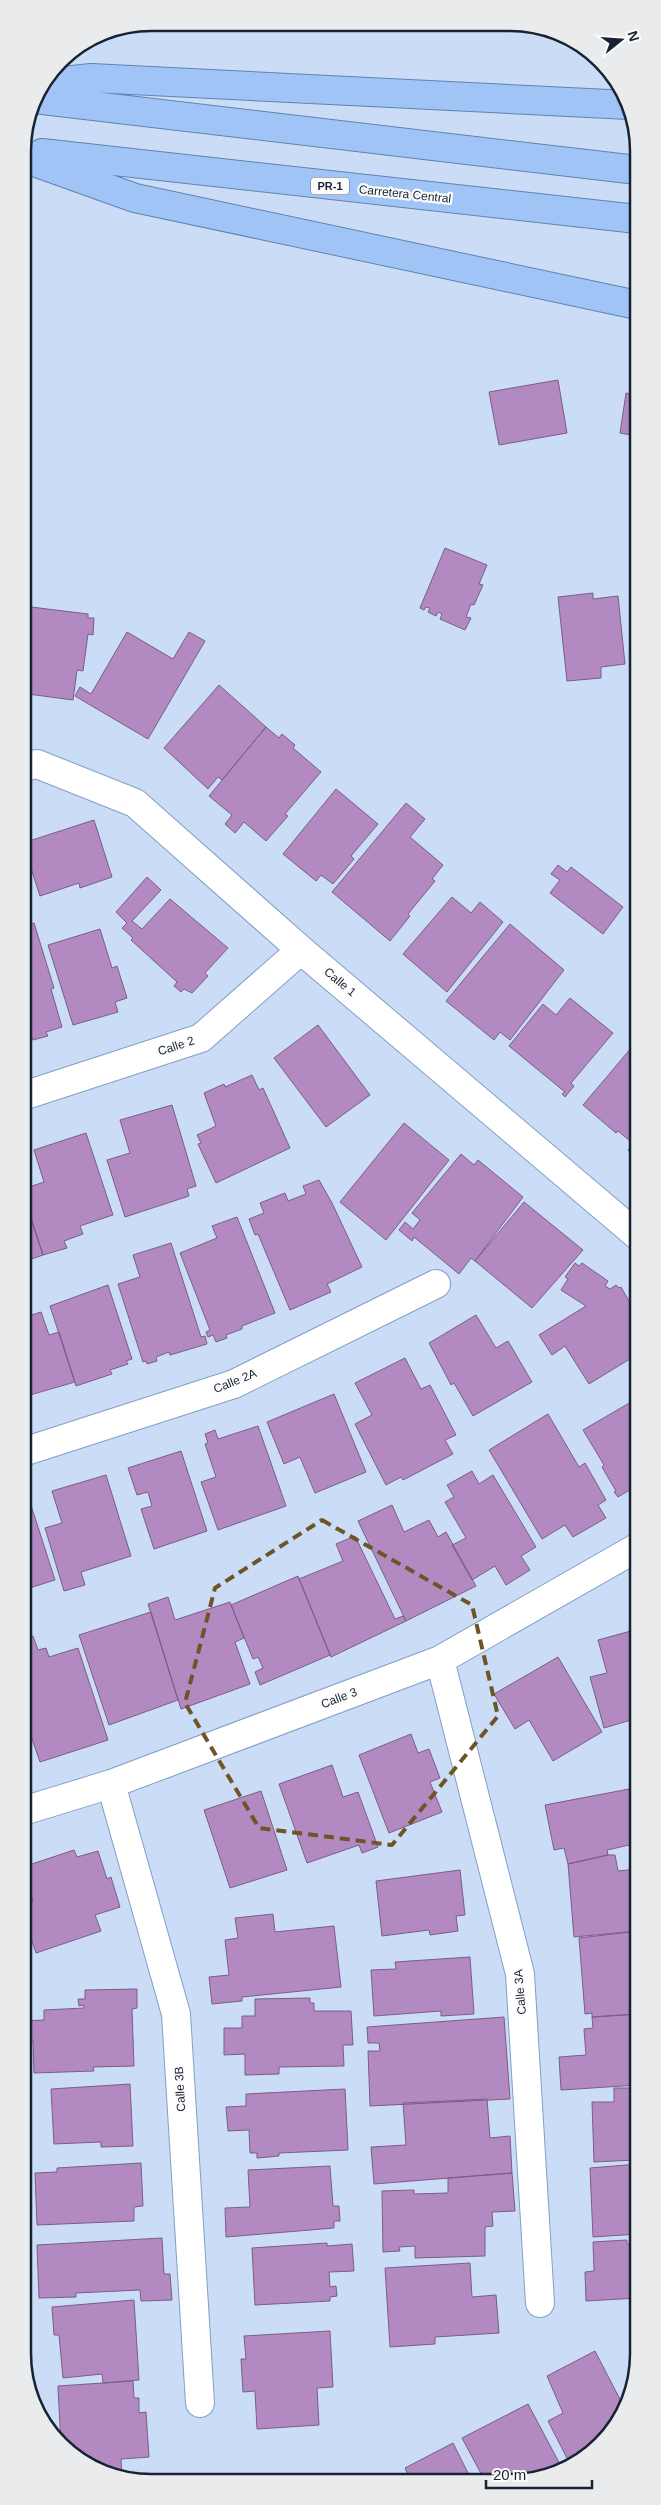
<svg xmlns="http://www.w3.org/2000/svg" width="661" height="2505" viewBox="0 0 661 2505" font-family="Arial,sans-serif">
<rect width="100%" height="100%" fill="#cadcf6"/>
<path fill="#b389c2" stroke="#7a5e84" d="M558 380 567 433 499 445 489 392Z
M626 393 637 395V436L620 433Z
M445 548 487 565 479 584 483 585 474 605 471 604 466 617 471 618 465 630 440 619 442 614 438 612 436 616 428 612 430 608 426 607 424 610 420 608Z
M593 593V599L618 596 625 664 601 667V678L567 681 558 597Z
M23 606 88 614V618H94L93 635 88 634 83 671 77 670 73 700 28 694 27 703 23 702Z
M127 632 173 659 189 632 205 641 148 739 75 696 80 687 91 694Z
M219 685 266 727 222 780 218 777 208 789 164 748Z
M266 727 279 738 282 734 295 745 293 748 321 772 285 814 288 816 266 841 244 822 235 833 225 824 232 815 209 796Z
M336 789 378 824 351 856 354 859 333 884 321 875 316 881 283 854Z
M406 803 425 819 410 837 443 865 432 879 435 881 408 914 410 916 390 941 332 892Z
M94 820 112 877 80 888 79 883 40 896 23 843Z
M558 865 567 872 571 867 623 907 603 934 550 893 560 880 551 874Z
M147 877 161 890 132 921 142 929 170 899 228 948 205 973 208 976 192 993 184 989 181 992 174 986 177 982 131 940 133 938 122 928 127 923 116 912Z
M452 897 471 913 480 902 503 922 447 992 403 954Z
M34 923 54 988 51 989 62 1027 46 1032 48 1036 33 1040 32 1037 23 1039V926Z
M510 924 564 970 510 1040 500 1032 494 1040 446 1001Z
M100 929 112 968 117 966 127 998 115 1002 118 1012 73 1025 48 945Z
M570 998 613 1033 571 1083 574 1086 565 1097 562 1094 565 1092 509 1046 543 1004 556 1015Z
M318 1025 370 1095 326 1127 274 1058Z
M632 1047 638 1052V1131L630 1141 618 1131 616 1133 583 1105Z
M252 1075 259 1090 263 1088 290 1148 216 1183 198 1144 201 1143 197 1135 216 1126 204 1093 224 1084 225 1087Z
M172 1105 196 1186 187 1189 189 1196 125 1217 107 1160 130 1153 120 1120Z
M404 1123 449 1160 386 1240 340 1202Z
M86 1133 113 1215 80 1226 83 1234 64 1241 67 1248 43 1255 23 1194V1189L44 1182 34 1150Z
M638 1139V1158L628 1150Z
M461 1154 474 1165 478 1160 523 1197 475 1261 471 1258 459 1274 414 1237 412 1241 399 1230 405 1222 413 1229 420 1220 412 1213Z
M319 1180 332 1203 362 1267 327 1284 331 1292 290 1310 258 1234 255 1235 249 1219 264 1213 260 1203 285 1193 288 1201 306 1194 303 1186Z
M23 1194 43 1255 23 1262Z
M524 1202 583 1250 532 1308 475 1261Z
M237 1217 275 1313 242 1326V1329L226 1335 227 1338 216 1342 213 1335 208 1337 206 1332 210 1330 180 1253 217 1238 212 1226Z
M171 1243 201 1337 205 1336 207 1344 170 1355 169 1352 156 1357 157 1361 147 1364 146 1361 143 1362 118 1284 140 1277 133 1255Z
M575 1263 579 1266 582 1263 608 1281 605 1286 610 1289 616 1285 619 1288 621 1287 638 1317V1354L589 1384 565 1346 552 1355 539 1335 586 1306 561 1290 568 1279 565 1277Z
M108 1285 132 1359 126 1361 128 1364 110 1370 112 1374 76 1386 50 1306Z
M41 1312 49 1335 59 1332 75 1382 23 1397V1318Z
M476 1315 496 1348 508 1341 532 1382 473 1416 454 1383 451 1385 429 1343Z
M405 1358 421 1389 430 1385 456 1435 445 1440 453 1454 403 1480 401 1477 386 1485 355 1424 372 1415 355 1383Z
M334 1394 366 1472 315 1493 300 1457 284 1464 267 1422Z
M631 1402 638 1414V1485L618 1497 614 1492 616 1491 602 1467 604 1465 583 1430Z
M548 1414 579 1467 585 1463 606 1500 598 1505 606 1518 573 1537 565 1525 542 1539 489 1450Z
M258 1426 286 1506 218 1530 201 1482 216 1477 205 1444 208 1443 205 1434 215 1430 218 1439Z
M181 1451 207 1531 154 1549 141 1509 152 1506 148 1492 137 1495 128 1468Z
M472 1471 479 1484 493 1475 536 1547 521 1556 530 1570 506 1585 495 1566 472 1580 452 1545 466 1538 445 1502 454 1497 447 1485Z
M106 1475 131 1556 81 1572 85 1585 64 1591 45 1528 62 1523 52 1491Z
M29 1499 55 1580 23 1590V1501Z
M392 1505 404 1532 429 1520 438 1537 446 1532 476 1586 406 1621 358 1521Z
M355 1536 395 1619 403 1616 406 1621 331 1657 299 1579 343 1561 336 1544Z
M298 1576 330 1655 260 1685 255 1672 263 1668 258 1657 253 1659 231 1605Z
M168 1597 175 1620 230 1602 244 1638 235 1642 250 1684 181 1709 148 1604Z
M151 1612 178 1700 109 1725 79 1635Z
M638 1629V1718L604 1728 590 1677 607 1673 598 1640Z
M33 1636 38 1650 46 1648 49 1657 78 1648 108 1740 40 1762 23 1713V1656L26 1655 23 1639Z
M558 1657 602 1732 553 1761 529 1720 515 1729 494 1694Z
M23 1731 30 1752 23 1755Z
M411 1734 418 1753 429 1749 440 1778 430 1782 442 1812 389 1833 359 1755Z
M332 1765 343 1797 358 1792 378 1847 362 1853 359 1845 307 1863 279 1784Z
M629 1789 638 1843 607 1850 608 1855 568 1864 564 1848 554 1850 545 1805Z
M261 1791 287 1870 230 1888 204 1810Z
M74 1850 77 1857 98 1851 107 1879 111 1877 120 1907 95 1915 101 1931 36 1953 23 1915V1905L33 1901 23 1867Z
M608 1855H615L618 1871 638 1869V1931L574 1937 568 1864Z
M460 1870 465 1915 456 1916 458 1931 430 1935 429 1930 382 1936 376 1881Z
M273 1914 275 1932 334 1926 341 1987 242 1997V2001L212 2004 209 1977 229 1975 225 1940 238 1938 235 1918Z
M638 1931V2014L592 2017V2013L585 2014 579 1938Z
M470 1957 474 2014 441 2016V2011L374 2016 371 1970 396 1969 395 1962Z
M137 1989V2008L132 2009 134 2066 93 2067 94 2071 34 2073 33 2040 24 2041V2021L44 2020V2010L84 2008V2005L79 2006 78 1999H85V1990Z
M310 1998V2003H314V2011H351L353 2045H343L344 2066 279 2067V2074L245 2075V2054L224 2055V2028H242V2016H255V1999Z
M638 2014V2085L561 2090 559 2057 586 2055 584 2029 593 2028 592 2017Z
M504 2017 510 2099 370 2106 368 2051H380L379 2043H368L367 2027Z
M130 2084 133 2146 101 2147V2142L54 2144 51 2089Z
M614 2088H638V2153L635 2154V2160L594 2162 592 2102H614Z
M345 2089 348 2150 279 2153V2156L257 2158V2153H250L249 2130 228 2131 226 2107 246 2106V2094Z
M487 2099 490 2138 510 2136 512 2173 374 2184 371 2147 406 2145 403 2103Z
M141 2163 143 2206 134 2207V2221L37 2225 35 2173 57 2172V2168Z
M638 2164V2234L593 2237 590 2168Z
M330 2166 333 2206H339L340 2221H334V2228L226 2237 225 2208 250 2207 248 2170Z
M512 2173 515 2211 492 2212 493 2226 485 2227V2256L415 2258V2246L399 2247 400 2251 383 2252 382 2191 414 2190V2194L448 2193V2178Z
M162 2238 164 2274H170L172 2300 141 2301 140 2290 76 2293V2297L39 2298 37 2245Z
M627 2240V2244H638V2298L586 2301 585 2272 594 2271 593 2242Z
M327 2243V2246L352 2244 354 2271 329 2272 330 2287 336 2286 337 2296 330 2297V2301L255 2305 252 2248Z
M470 2263 472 2297 496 2295 499 2333 435 2337V2344L390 2347 385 2268Z
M134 2300 139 2380 103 2383 102 2374 63 2378 59 2335H54L52 2307Z
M330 2331 333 2387 317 2388 319 2425 257 2429 255 2391 243 2392 241 2359H246L244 2336Z
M595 2351 625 2409 606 2439 571 2466 548 2421 563 2413 547 2376Z
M133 2381 134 2398H139V2413L146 2412 149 2457 121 2459 122 2479 86 2465 61 2444 58 2388V2386Z
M528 2404 563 2470 527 2481H485L462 2438Z
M453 2443 472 2481H411L405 2468Z"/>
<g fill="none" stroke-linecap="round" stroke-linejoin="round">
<defs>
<path id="minor" d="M23 767 37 764 135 803 301 950 638 1236
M23 1096 201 1038 301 950
M23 1452 234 1384 436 1284
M440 1660 520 1974 540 2303
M111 1784 176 2014 200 2403
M23 1811 111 1784 440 1660 638 1547"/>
<path id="trunk" d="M45 83 91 78 629 105
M34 99 637 170
M42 153 637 219
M23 158 135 198 637 305"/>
</defs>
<use href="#minor" stroke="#829fc7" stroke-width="30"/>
<use href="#trunk" stroke="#6183b0" stroke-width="30"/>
<use href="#minor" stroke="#fff" stroke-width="28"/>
<use href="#trunk" stroke="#a0c4f6" stroke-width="28"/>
</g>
<path fill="none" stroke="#705427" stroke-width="4" stroke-dasharray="10 6" stroke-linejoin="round" d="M322 1520 472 1605 498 1716 392 1845 259 1828 185 1703 215 1588Z"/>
<g text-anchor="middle" stroke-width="4.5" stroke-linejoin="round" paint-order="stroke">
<rect fill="#fcfcfc" stroke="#5c646f" stroke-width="1" x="311" y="177.5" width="38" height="17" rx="4"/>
<g font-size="11" font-weight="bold" fill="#172332">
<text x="330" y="190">PR-1</text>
</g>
<g font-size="12" fill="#172332" stroke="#fcfcfc">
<text transform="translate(405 194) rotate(6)" y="4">Carretera Central</text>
<text transform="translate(340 982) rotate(40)" y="4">Calle 1</text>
<text transform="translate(176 1046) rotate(-18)" y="4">Calle 2</text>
<text transform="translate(235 1381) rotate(-22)" y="4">Calle 2A</text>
<text transform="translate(339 1698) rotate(-21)" y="4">Calle 3</text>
<text transform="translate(520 1992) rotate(-95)" y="4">Calle 3A</text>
<text transform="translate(180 2089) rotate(-93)" y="4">Calle 3B</text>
</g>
</g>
<path d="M0 0H661V2505H0ZM151 31H510A120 120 0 0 1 630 151V2354A120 120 0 0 1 510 2474H151A120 120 0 0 1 31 2354V151A120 120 0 0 1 151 31Z" fill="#eaebec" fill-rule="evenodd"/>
<path fill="none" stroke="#172332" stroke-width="2.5" d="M151 31H510A120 120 0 0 1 630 151V2354A120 120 0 0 1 510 2474H151A120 120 0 0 1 31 2354V151A120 120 0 0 1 151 31Z"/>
<g transform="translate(621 40) rotate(73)" stroke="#fcfcfc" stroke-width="4" paint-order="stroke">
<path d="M0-4L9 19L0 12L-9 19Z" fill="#172332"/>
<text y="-8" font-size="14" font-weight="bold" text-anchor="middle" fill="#172332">N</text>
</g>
<path d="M486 2480v8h106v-8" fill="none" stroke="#172332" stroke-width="2.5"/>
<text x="493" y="2480" font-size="15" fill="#172332" stroke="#fcfcfc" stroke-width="4" paint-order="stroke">20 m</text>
</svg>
